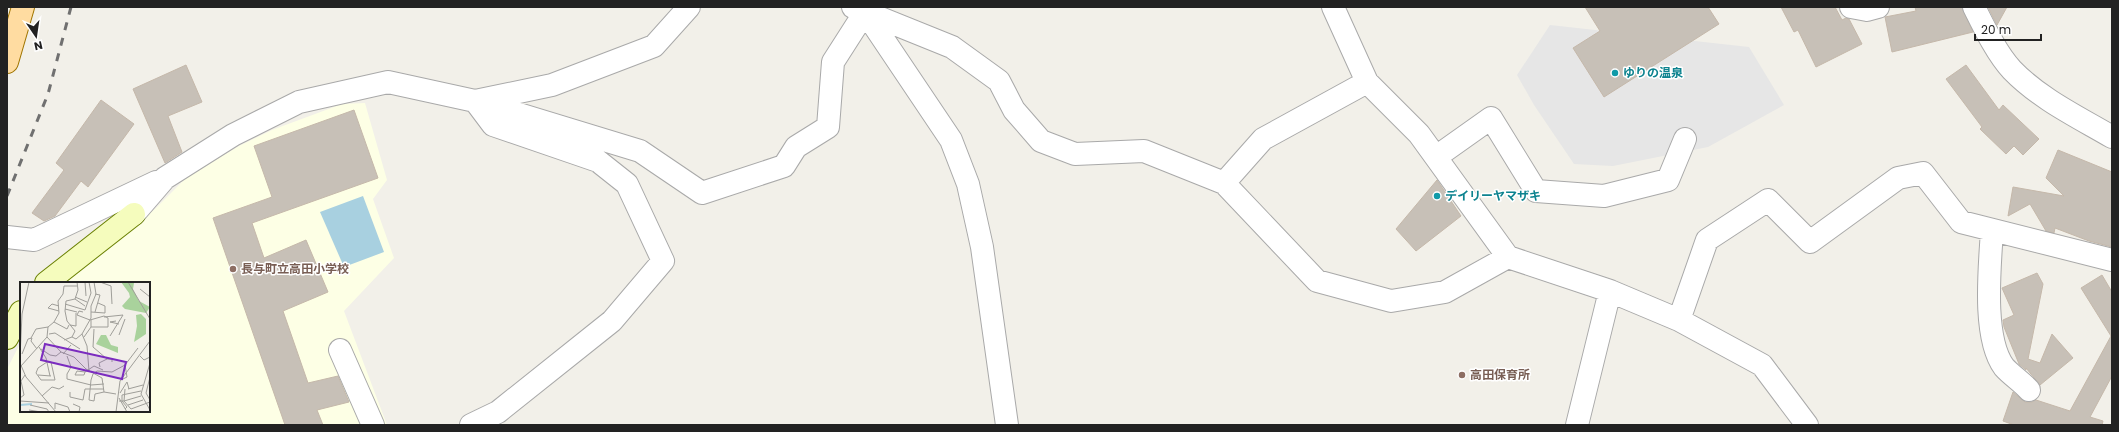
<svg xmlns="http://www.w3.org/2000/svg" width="2119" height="432" viewBox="0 0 2119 432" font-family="Poppins,'Noto Sans JP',sans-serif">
<rect width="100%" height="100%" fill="#f2f0e9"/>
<path fill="#fdffe5" d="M365 103 387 180 373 199 394 258 344 311 387 425H7V369L21 342V411H149V283H65L155 209 186 178 239 146 272 130 342 104Z"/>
<path fill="#e6e6e6" d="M1550 25 1749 47 1784 105 1708 147 1613 166 1574 164 1534 105 1517 75Z"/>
<path fill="#a8d0e0" d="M363 196 384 252 344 267 320 212Z"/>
<path fill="#c7c0b7" stroke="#c5b8aa" d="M1585 7H1708L1719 24 1604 97 1573 48 1600 31Z
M1781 7H1835L1842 20 1846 18 1849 19 1862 44 1816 67 1798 30 1794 32Z
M1915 7H1962L1973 32 1892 52 1885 17 1916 11Z
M1988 7H2007L1997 25Z
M186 65 202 102 168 116 182 152 165 163 133 89Z
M1966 65 1999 110 2003 105 2039 139 2023 155 2014 146 2006 154 1980 129 1982 127 1946 79Z
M101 100 134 124 88 187 81 181 55 216 44 221 32 213 64 170 56 163Z
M354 110 378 178 252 223 264 258 306 240 328 292 283 311 308 383 338 376 349 402 317 410 323 425H285L213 218 272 197 254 146Z
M2058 150 2112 172V247L2089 241 2055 228 2054 233 2046 231 2030 204 2008 216 2013 187 2064 196 2046 178Z
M1437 180 1461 216 1416 251 1396 229Z
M2037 273 2043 284 2028 359 2040 363 2052 334 2073 358 2040 385 2026 368V370L2019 364 2004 327 2003 320 2014 315 2002 288Z
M2102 275 2112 292V376L2090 417 2103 421 2102 425H2014L2003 421 2013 392 2025 402H2032L2036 400 2070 411 2111 336 2081 288Z"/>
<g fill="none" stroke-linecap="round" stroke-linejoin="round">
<defs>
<path id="street" d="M853 7 952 47 999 81 1014 110 1041 141 1075 154 1144 151 1224 183 1317 281 1391 301 1445 292 1508 257
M1333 7 1367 82 1419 134 1508 257 1610 291 1679 320 1762 365 1807 425
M1851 7 1867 10 1878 7
M1974 7C1984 27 1997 54 2012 70 2040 99 2078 117 2112 137
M865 12 951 140 968 184 982 247 1007 425
M476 101 640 151 702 193 784 166 796 147 828 127 833 62 865 12 873 7
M1436 157 1491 118 1536 191 1604 196 1668 180 1685 139
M1224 183 1263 139 1367 82
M134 214 165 178 233 135 299 102 388 82 475 101 552 85 654 46 689 7
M1992 230C1990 265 1982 337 2004 367 2011 375 2022 382 2029 390
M7 237 34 240 156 182
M1679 320 1707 240 1768 200 1810 242 1898 178 1923 173 1961 222 2112 260
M340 350 373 425
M471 425 498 412 612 321 663 261 627 184 598 161 493 125 475 101
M1577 425 1610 291"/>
<path id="secondary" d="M46 283 134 214
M7 338 21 312"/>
<path id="primary" d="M7 62 23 7"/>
</defs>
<use href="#street" stroke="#a9a9a9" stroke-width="24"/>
<use href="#secondary" stroke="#6a8002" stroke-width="24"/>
<use href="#primary" stroke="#a07500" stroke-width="24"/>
<use href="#street" stroke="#fff" stroke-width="22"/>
<use href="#secondary" stroke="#f5fcbd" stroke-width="22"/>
<use href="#primary" stroke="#ffdca1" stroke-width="22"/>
<path stroke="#707070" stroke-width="3" stroke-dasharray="8 8" stroke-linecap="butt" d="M7 196 48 94 71 7"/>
</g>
<g fill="#0f9aa8" stroke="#fff" stroke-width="1.5">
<circle cx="1615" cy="73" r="4"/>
<circle cx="1437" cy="196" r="4"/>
</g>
<g fill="#8d6e63" stroke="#fff" stroke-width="1.5">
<circle cx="233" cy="269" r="4"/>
<circle cx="1462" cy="375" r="4"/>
</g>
<g text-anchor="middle" stroke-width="3" stroke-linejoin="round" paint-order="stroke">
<g font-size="12" font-weight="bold" fill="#0d838f" stroke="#fff" text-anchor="start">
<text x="1623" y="77">ゆりの温泉</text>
<text x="1445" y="200">デイリーヤマザキ</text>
</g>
<g font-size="12" font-weight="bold" fill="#785e54" stroke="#fff" text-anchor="start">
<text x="241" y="273">長与町立高田小学校</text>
<text x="1470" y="379">高田保育所</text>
</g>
</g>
<g transform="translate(20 282)">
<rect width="130" height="130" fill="#f2f0e9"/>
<path d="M101 0 114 1 113 7 119 19 130 25 126 31 105 27 102 24 110 15 109 11ZM121 32 126 37V52L114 60 117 44 116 33ZM81 53H86L91 63 98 65V71L76 62Z" fill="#a9d29c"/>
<path fill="none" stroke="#a8d0e0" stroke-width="2" d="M0 123 12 122"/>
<path fill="none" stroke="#9f9e99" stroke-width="1" d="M65 0 66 14M80 0 91 4 92 22M108 0 130 37M120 7 130 15M75 12 80 13 75 30M55 15 67 20M55 17 58 8 57 0M55 17 65 24M45 22 65 28 71 11 69 0M45 27 57 30M39 29 28 26 32 22 39 24M63 30 59 29 57 33 70 38 84 34 88 36V45H71M71 30 85 31V24L78 21M84 35 103 33 90 54M96 39 90 40 99 42M34 40 47 47 49 43M50 43 56 44V31M74 47 73 65 87 77M29 52 35 51 60 67M62 52 67 64 69 89M99 53 105 37M27 55 41 70 54 75 66 87 82 96 84 110M52 55 56 57 62 52 71 36V24L76 12 74 0M64 55 71 45V38M11 56 16 47 28 45 34 40 39 31 38 19 43 12 44 4H57M44 58 52 55 55 49 47 39 45 29 46 19 55 17M19 65 26 76 30 94M21 67 30 73 36 74 41 70M2 72 8 57 12 56 11 59 17 67M43 72 51 63M47 74 51 85 47 92V97L71 103 84 102M120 74 124 78 130 75M0 76 2 32 9 0M27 80H31L35 98H21L16 91 18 86ZM0 81 6 95 36 130M130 81 121 112 130 128M105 83 118 66M1 84 27 55 28 45M80 85 79 81 87 77H92V80M65 90 64 93H55L57 89 65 90 74 84 83 88M18 93 31 94M130 95 126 111 130 118M105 107 104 119 121 114M108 107 123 103M50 110V115L63 118 65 107H84M100 111 107 100 109 107M75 112 74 119 69 118 71 98 73 92 77 89 92 90 105 83 107 95 101 98M75 112 84 110 96 112M22 114 32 105 39 107 44 104M0 116 4 113 1 99 5 93M99 116 107 130M0 119 29 121M99 119H104L111 127 130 120M53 122 60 125 59 130M10 123 27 127 29 130M108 123 123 118M35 127V121L48 125 50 130M105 127 107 125 102 119V113L121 109M9 128 21 130M96 130 100 99 130 59"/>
<path fill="#7b2cbf" fill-opacity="0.15" stroke="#7b2cbf" stroke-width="2" d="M25 62 106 80 102 97 21 78Z"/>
<rect width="130" height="130" fill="none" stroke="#222" stroke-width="2"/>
</g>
<rect width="2119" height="432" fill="none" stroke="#222222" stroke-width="16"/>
<g transform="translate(36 36) rotate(167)" stroke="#ffffff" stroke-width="3" paint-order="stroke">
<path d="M0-3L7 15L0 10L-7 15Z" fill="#222222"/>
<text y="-6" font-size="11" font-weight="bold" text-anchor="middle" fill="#222222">N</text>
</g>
<path d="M1975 34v6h66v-6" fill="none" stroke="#222222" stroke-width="2"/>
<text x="1981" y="34" font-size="12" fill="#222222" stroke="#ffffff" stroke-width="3" paint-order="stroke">20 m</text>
</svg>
